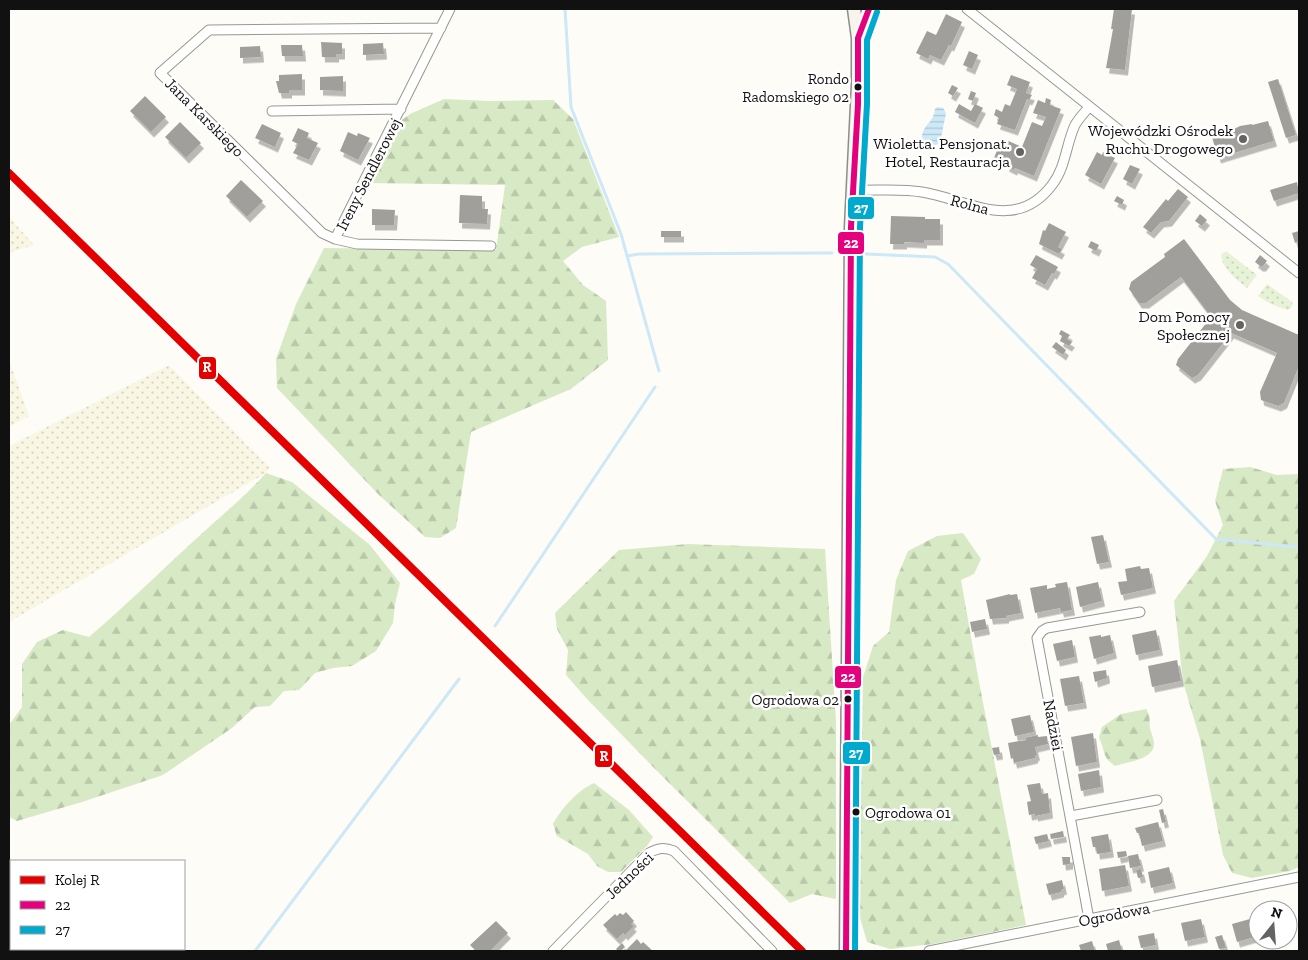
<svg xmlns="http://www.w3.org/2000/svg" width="1308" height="960" viewBox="0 0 1308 960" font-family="'Zilla Slab',serif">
<defs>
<pattern id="farmland-dots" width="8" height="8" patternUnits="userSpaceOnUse" patternTransform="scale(1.25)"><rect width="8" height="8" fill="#f9f7e4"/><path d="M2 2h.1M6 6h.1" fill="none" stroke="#d4d3c3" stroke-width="1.8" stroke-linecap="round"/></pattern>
<pattern id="grass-dots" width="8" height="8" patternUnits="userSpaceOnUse" patternTransform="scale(1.25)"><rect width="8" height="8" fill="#e7f3d7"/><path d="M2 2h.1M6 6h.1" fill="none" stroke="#c5cfb8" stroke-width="1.8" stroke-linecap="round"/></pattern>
<pattern id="forest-firs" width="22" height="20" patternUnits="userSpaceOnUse" patternTransform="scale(1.25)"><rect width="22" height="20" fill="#d8eac5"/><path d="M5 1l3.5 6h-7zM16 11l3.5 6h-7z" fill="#b8c8a8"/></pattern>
<pattern id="water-rules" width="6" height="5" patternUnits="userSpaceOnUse" patternTransform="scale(1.25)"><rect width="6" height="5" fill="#cde8f7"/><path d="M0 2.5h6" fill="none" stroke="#afc6d3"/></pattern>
<filter id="shadow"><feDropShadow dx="3" dy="5.5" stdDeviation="0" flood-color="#0004"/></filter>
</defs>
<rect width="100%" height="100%" fill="#fdfcf7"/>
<path fill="url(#farmland-dots)" d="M9 217 34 245 9 253Z
M9 360 29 416 9 427Z
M169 365 270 468 266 473 9 622V446Z"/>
<path fill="url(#grass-dots)" d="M1226 251 1257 275 1247 288C1237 280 1222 268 1221 255Z
M1267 284 1291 301 1293 304 1290 309 1287 310 1269 303 1258 296Z"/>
<path fill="url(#forest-firs)" d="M444 99 489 101 553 100 573 119 619 237 582 247 563 261 583 285 606 301 608 360 571 389 471 432 456 528 440 538 425 537 379 495 277 388 276 359 296 304 324 248 496 250 505 185 366 183 386 132 410 114Z
M1250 467 1277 475 1299 474V867L1290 871 1252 878 1232 873 1223 855 1200 739 1183 682 1174 601 1207 556 1223 525 1215 501 1223 469Z
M266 473 292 482 370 545 400 583 395 604 393 623 376 651 352 666 333 668 315 673 299 690 284 691 270 706 255 707 232 728 163 775 82 802 17 821 9 817V725L22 707V664L37 642 63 630 89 637C130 602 168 564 208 528 228 510 248 493 266 473Z
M963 533 981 559 974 574 961 580 979 682 1026 925 933 944 890 949 867 942 859 914 863 677 873 646 889 632 896 580 908 551 937 536Z
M688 544 825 549 836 721V899L812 894 790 903 657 771 587 699 566 675 568 650 557 629 555 613 619 550Z
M1146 709C1151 716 1149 721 1150 728 1151 733 1154 739 1154 744 1154 760 1126 762 1115 766 1101 756 1106 751 1099 738L1102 727 1121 714Z
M594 783 629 810 653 837 647 846 621 872H608L597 866 588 854 557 836 553 824C561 809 578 790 594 783Z
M9 877 11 882V949H15V951H9Z"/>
<path fill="url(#water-rules)" d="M937 107 943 108 946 113 940 143 934 146 929 144 923 140 922 136C924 123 933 124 935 109Z"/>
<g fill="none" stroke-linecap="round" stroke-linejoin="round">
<path stroke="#cde8f7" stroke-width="3" d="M565 9 571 107 621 234 659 371
M866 254 935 257 948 264 1216 539 1299 547
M627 256 639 254 832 253
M495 626 655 387
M255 951 459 679"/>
</g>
<path fill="#a19f9c" filter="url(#shadow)" d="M1114 9H1132L1125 70 1106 68 1113 29H1111Z
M946 14 962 22 951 46 949 45 941 60 930 55 928 59 916 53 927 31 936 35Z
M321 42 342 43V54H336V57H322Z
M383 43 384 54 363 55V44Z
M281 45H302L303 56H282Z
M260 46 261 57 240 58V47Z
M969 51 978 55 972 69 963 65Z
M302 74V90H289V93H279L276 81H279V75Z
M1011 75 1030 82 1026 93 1032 95 1029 100 1027 99 1015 130 997 124 999 118 994 115 996 109 1002 112 1005 104 1010 106 1017 89 1007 85Z
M343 76V91L320 90V77Z
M1278 79 1296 135 1286 138 1268 82Z
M952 85 958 88 953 96 948 93Z
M971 91 976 93 973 101 968 99Z
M145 96 166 117 151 132 130 111Z
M1046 98 1051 100 1050 105 1061 109 1034 176 1015 168 1014 170 1006 166 1007 164 994 158 1002 138 1022 147 1032 122 1042 126 1046 117 1033 113 1038 100 1045 103Z
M959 104 971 111 975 104 983 108 975 123 955 112Z
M1268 121 1274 141 1218 158 1212 137 1230 132V131L1240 126 1252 124V125Z
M180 122 201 143 186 158 165 137Z
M262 124 281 133 275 147 255 138Z
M298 128 309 133 307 138 318 143 309 160 293 153 298 144 292 141Z
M348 132 357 136 358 133 370 138 358 160 340 151Z
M1097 152 1102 155 1103 152 1115 158 1101 184 1085 175Z
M1130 165 1140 169 1132 184 1123 179Z
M241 180 263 201 247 217 226 196Z
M1297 182 1299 193 1274 201 1270 190Z
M1178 189 1188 197 1169 221 1161 222 1151 233 1143 227 1166 199 1168 201Z
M460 195 482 196V209H488L487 224 459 223Z
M1117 196 1124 200 1122 205 1114 201Z
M372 209 395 210 394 225H372Z
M1200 214 1207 220 1202 226 1195 221Z
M891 216 925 217V219H940V240H924V243L904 242V244H890Z
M1049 223 1066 232 1058 247 1062 249 1059 254 1039 244 1043 230 1045 231Z
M661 231H681V237H661Z
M1299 231V241L1295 243 1292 233Z
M1184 239 1230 300 1242 310 1299 335V366L1284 403 1278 406 1261 400 1260 392 1277 353 1231 333 1198 375 1192 378 1176 365 1178 359 1211 317 1181 277 1146 303H1139L1129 289 1131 282 1165 257 1164 254Z
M1091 241 1099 245 1096 251 1088 247Z
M1036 255 1058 267 1054 274 1052 273 1045 285 1032 278 1037 269 1030 265Z
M1260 255 1267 261 1263 266H1260L1255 262Z
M1061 330 1070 335 1067 339 1072 342 1069 346 1060 341 1062 336 1059 334Z
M1056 342 1066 350 1063 355 1052 347Z
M1103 535 1109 562 1097 564 1091 537Z
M1140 566 1141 569 1149 568 1153 588 1121 595 1118 582 1127 581 1125 569Z
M1067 582 1072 610 1061 612 1060 608 1035 613 1030 588 1047 585V589L1056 587 1055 584Z
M1098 582 1102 601 1080 607 1076 587Z
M1010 594V595L1017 594 1021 613 1006 616V618L990 619 986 600Z
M985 619 987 629 972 632 970 622Z
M1156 630 1160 650 1136 655 1132 635Z
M1101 635V637L1110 635 1114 653 1094 659 1089 637Z
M1072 640 1075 657 1057 661 1053 644Z
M1177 660 1181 681 1152 687 1148 666Z
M1106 670 1107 678 1095 682 1093 672Z
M1079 676 1084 703 1065 706 1060 679Z
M1030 715 1034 732 1015 736 1011 719Z
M1093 733 1097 762 1076 766 1071 737Z
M1038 735V737L1047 736 1048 744 1035 747 1037 755 1035 756V758L1014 763 1013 758 1011 759 1008 743 1026 740 1025 738Z
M999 747 1000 754 994 755 992 748Z
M1099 770 1101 787 1081 791 1078 774Z
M1040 783 1042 794 1048 793 1050 813 1035 816V814L1029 815 1027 802 1031 801 1027 785Z
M1163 809 1166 822 1162 823 1159 810Z
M1158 822 1163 841 1142 846 1139 833H1137L1135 828Z
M1063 831 1064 837 1051 839 1050 834Z
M1047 834 1049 841 1036 844 1034 837Z
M1108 834 1111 852 1097 854 1096 847H1093L1091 837Z
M1126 851 1127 856 1118 858 1117 852Z
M1138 854 1141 866 1130 868 1128 856Z
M1062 857H1070V864L1063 865Z
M1125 865 1129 886 1102 891 1099 869Z
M1169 867 1173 883 1151 888 1148 872Z
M1141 869 1143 877 1138 878 1136 870Z
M1062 880 1064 889 1061 890V892L1049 895 1046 884Z
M626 912 634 921 631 924 634 926 625 935 623 933 617 939 603 925 615 914 617 916 620 913 623 915Z
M1257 917 1258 936 1237 942 1232 924Z
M1201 919 1205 937 1185 941 1181 923Z
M496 921 508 933 490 951H476L470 945Z
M1154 933 1156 945 1141 948 1138 936Z
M1222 935 1226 948 1219 949 1215 937Z
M637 939 641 944 643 942 653 951H625Z
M1119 940 1122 951H1108L1106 944Z
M1092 941 1095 951H1081L1079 945Z
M622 943 625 947 621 951H618L616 949Z"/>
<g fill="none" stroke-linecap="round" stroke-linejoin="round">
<defs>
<path id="street" d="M967 9 1299 273
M441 28 209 30 160 73 322 233 335 239 357 244 491 246
M272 111 401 109
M853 190C875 191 899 188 922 192 967 199 1015 234 1052 185 1066 167 1066 144 1075 125 1079 118 1085 112 1089 107
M335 239 450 9
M1071 816 1157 800
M1089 919 1037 638 1042 631 1047 628 1140 612
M553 951 649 853C658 848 664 847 674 851L772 951
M929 951 1299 877"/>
<path id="secondary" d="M859 36 869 9
M846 951 851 227 858 85V38L854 9"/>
</defs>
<use href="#street" stroke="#979795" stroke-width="11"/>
<use href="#secondary" stroke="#8e8d8b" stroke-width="15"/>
<use href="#street" stroke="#fffffe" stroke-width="9"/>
<use href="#secondary" stroke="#f6f4eb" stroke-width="12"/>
<defs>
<path id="bus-1" d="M846 951 851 227 858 104V38L869 9"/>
<path id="bus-2" d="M855 951 860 227 867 104V40L877 12"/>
</defs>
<use href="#bus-1" stroke="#fff" stroke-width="10"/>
<use href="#bus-2" stroke="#fff" stroke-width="10"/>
<use href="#bus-1" stroke="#e5007d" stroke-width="6"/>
<use href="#bus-2" stroke="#00a9ce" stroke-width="6"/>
<defs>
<path id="rail-1" d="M9 173 802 951"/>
</defs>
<use href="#rail-1" stroke="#fff" stroke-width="11"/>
<use href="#rail-1" stroke="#e50000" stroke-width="8"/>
</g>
<g fill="#111" stroke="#fff" stroke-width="2">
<circle cx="858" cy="87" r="4.5"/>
<circle cx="848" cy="699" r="4.5"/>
<circle cx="856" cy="812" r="4.5"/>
</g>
<g fill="#646362" stroke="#fff" stroke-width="2">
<circle cx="1243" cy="139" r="5"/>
<circle cx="1020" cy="152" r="5"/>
<circle cx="1240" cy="325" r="5"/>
</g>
<g text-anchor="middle" stroke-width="5" stroke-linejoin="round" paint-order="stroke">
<g font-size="15" fill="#111" stroke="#fff" text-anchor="end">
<text x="849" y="84">Rondo<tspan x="849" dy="18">Radomskiego 02</tspan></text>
<text x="839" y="705">Ogrodowa 02</text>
<text x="865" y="818" text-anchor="start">Ogrodowa 01</text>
</g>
<g font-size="16" fill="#111" stroke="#fff">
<text transform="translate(205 117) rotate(45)" y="6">Jana Karskiego</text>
<text transform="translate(368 174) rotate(-63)" y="6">Ireny Sendlerowej</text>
<text transform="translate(970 204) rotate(15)" y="6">Rolna</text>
<text transform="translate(1054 725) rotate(79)" y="6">Nadziei</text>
<text transform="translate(629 875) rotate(-44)" y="6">Jedności</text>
<text transform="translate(1114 914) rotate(-11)" y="6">Ogrodowa</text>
</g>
<g font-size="16" fill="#111" stroke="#fff" text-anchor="end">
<text x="1233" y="136">Wojewódzki Ośrodek<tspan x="1233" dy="18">Ruchu Drogowego</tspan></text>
<text x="1010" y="149">Wioletta. Pensjonat.<tspan x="1010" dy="18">Hotel, Restauracja</tspan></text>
<text x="1230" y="322">Dom Pomocy<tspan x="1230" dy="18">Społecznej</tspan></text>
</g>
</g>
<g stroke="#fff" stroke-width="2">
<rect x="847" y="196" width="28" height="24" rx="5" fill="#00a9ce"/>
<rect x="837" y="231" width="28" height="24" rx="5" fill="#e5007d"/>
<rect x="198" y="356" width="19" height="24" rx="5" fill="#e50000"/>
<rect x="834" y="665" width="28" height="24" rx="5" fill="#e5007d"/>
<rect x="842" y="741" width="29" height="24" rx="5" fill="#00a9ce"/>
<rect x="594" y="744" width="19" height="24" rx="5" fill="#e50000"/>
</g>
<g font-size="14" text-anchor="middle" font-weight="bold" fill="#fff">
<text x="861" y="213">27</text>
<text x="851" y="248">22</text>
<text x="207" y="372">R</text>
<text x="848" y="682">22</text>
<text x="856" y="758">27</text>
<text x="604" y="761">R</text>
</g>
<rect width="1308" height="960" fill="none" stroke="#111111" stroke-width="20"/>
<rect x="10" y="860" width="175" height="90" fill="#ffffff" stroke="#a0a0a0"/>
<rect x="20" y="876" width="25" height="8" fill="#e50000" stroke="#a0a0a0"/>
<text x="55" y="885" font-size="15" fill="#111111">Kolej R</text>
<rect x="20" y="901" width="25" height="8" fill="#e5007d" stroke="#a0a0a0"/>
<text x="55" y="910" font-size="15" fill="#111111">22</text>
<rect x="20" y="926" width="25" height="8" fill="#00a9ce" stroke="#a0a0a0"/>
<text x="55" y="935" font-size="15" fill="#111111">27</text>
<g transform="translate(1273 925) rotate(17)"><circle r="24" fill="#ffffff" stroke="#a0a0a0"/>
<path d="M0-4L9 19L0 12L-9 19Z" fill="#646362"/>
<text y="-8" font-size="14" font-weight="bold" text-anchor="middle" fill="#111111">N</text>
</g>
</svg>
